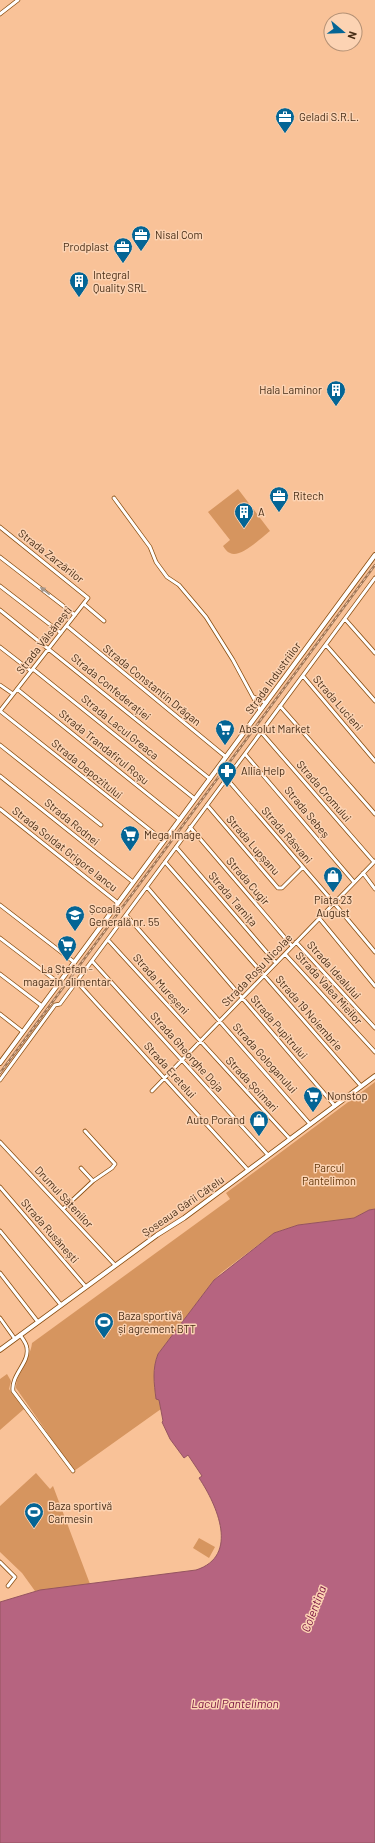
<svg xmlns="http://www.w3.org/2000/svg" width="375" height="1843" viewBox="0 0 375 1843" font-family="Barlow,sans-serif">
<rect width="100%" height="100%" fill="#f9c298"/>
<path fill="#d6955f" d="M238 489 270 531C262 537 240 559 230 553 227 552 225 549 223 546L230 540 208 512Z
M375 1082V1209L369 1210 354 1218 298 1225 274 1233 221 1273 214 1280 158 1354C152 1369 154 1383 156 1399H159L161 1409 74 1471 16 1388C16 1373 30 1360 32 1343L230 1199 226 1193Z
M7 1374 11 1381 9 1389 24 1409 0 1430V1379Z
M36 1473 50 1489 53 1486 90 1584 35 1591 22 1573 0 1552V1506Z
M199 1538 215 1547 209 1558 193 1548Z"/>
<path fill="#b66480" stroke="#955460" d="M375 1209V1843H0V1602L40 1590 196 1570C240 1556 217 1505 199 1478L202 1476 188 1455 184 1458 170 1439 162 1422 163 1421 159 1400 156 1399C154 1383 152 1369 158 1354L214 1280 274 1233 298 1225 354 1218 369 1210Z"/>
<g fill="none" stroke-linecap="round" stroke-linejoin="round">
<defs>
<path id="street" d="M0 14 18 0
M114 498 150 547 156 562 167 577 179 585 206 617 233 660 260 710
M0 527 88 598 0 711
M0 557 75 615
M0 586 61 633
M84 604 104 621
M0 610 210 779
M345 619 375 653
M67 626 226 757
M326 645 375 701
M0 647 31 671
M33 669 195 799
M303 676 375 761
M0 685 13 694
M17 689 180 820
M254 697 266 703
M280 706 375 814
M0 711 164 841
M261 732 374 862
M0 745 101 825
M245 754 354 882
M0 776 133 882
M227 779 334 903 375 952
M207 805 278 888H282L303 867
M0 809 118 903
M190 827 292 946
M176 847 276 963
M165 862 361 1086
M363 873 375 889
M147 887 335 1106
M0 905 74 962
M126 915 310 1124
M319 918 375 986
M0 938 59 983
M108 940 290 1139
M296 942 375 1028
M285 954 375 1052
M92 961 268 1155
M0 974 42 1006
M77 982 248 1170
M0 1014 23 1032
M0 1080 55 1005 60 1004 375 578
M152 1091 375 861
M0 1142 115 1265
M81 1168 93 1181
M0 1187 86 1287
M63 1209 93 1181 112 1168 115 1164 85 1131
M0 1231 61 1305
M0 1273 38 1322
M0 1318 15 1339
M20 1335C23 1339 27 1344 27 1349 29 1363 11 1375 13 1391L73 1471
M0 1562 15 1577 8 1586"/>
<path id="secondary" d="M0 1063 375 555
M0 1350 157 1235 184 1218 375 1076"/>
</defs>
<use href="#street" stroke="#884d11" stroke-width="4.5"/>
<use href="#secondary" stroke="#884d11" stroke-width="5.5"/>
<use href="#street" stroke="#fff" stroke-width="3"/>
<use href="#secondary" stroke="#fff" stroke-width="4"/>
<defs>
<path id="rail" d="M0 1073 375 565"/>
</defs>
<use href="#rail" stroke="#a07757" stroke-width="2.5"/>
<use href="#rail" stroke="#fcd3b3" stroke-width="1" stroke-dasharray="3" stroke-linecap="butt"/>
</g>
<defs><path id="oneway-solid" d="M-6-.8H1V-3.2L6.5 0L1 3.2V.8H-6Z"/></defs>
<use fill="#a4968b" href="#oneway-solid" transform="translate(45 591) rotate(-142)"/>
<defs>
<symbol id="office-pin" viewBox="-11 -11 22 30"><path d="M0 17L-7.5 6A9.5 9.5 0 1 1 7.5 6Z" fill="#046595" stroke="#fcd3b3"/><path d="M-6-3h4V-5.5h4V-3h4V5H-6ZM-1-4.5V-3h2v-1.5ZM-6 0V1H6V0Z" fill="#fff"/></symbol>
<symbol id="building-pin" viewBox="-11 -11 22 30"><path d="M0 17L-7.5 6A9.5 9.5 0 1 1 7.5 6Z" fill="#046595" stroke="#fcd3b3"/><path d="M-4-6H4V6H1V3H-1V6H-4ZM-2.5-4.3h1.7v1.8h-1.7ZM.8-4.3h1.7v1.8H.8ZM-2.5-1h1.7V.8h-1.7ZM.8-1h1.7V.8H.8Z" fill="#fff"/></symbol>
<symbol id="supermarket-pin" viewBox="-11 -11 22 30"><path d="M0 17L-7.5 6A9.5 9.5 0 1 1 7.5 6Z" fill="#046595" stroke="#fcd3b3"/><path d="M-6-5.5h2.5l.6 2H6L4.5 2H-2.5L-4.4-4H-6ZM-1.5 3.2a1.3 1.3 0 1 0 .1 0ZM3 3.2a1.3 1.3 0 1 0 .1 0Z" fill="#fff"/></symbol>
<symbol id="pharmacy-pin" viewBox="-11 -11 22 30"><path d="M0 17L-7.5 6A9.5 9.5 0 1 1 7.5 6Z" fill="#046595" stroke="#fcd3b3"/><path d="M-2-6h4v4h4v4h-4v4h-4v-4h-4v-4h4Z" fill="#fff"/></symbol>
<symbol id="shop-pin" viewBox="-11 -11 22 30"><path d="M0 17L-7.5 6A9.5 9.5 0 1 1 7.5 6Z" fill="#046595" stroke="#fcd3b3"/><path d="M-5-2.5h2.3a2.7 3.5 0 0 1 5.4 0H5L5.5 6h-11ZM-1.5-2.5h3a1.5 2.3 0 0 0-3 0Z" fill="#fff"/></symbol>
<symbol id="school-pin" viewBox="-11 -11 22 30"><path d="M0 17L-7.5 6A9.5 9.5 0 1 1 7.5 6Z" fill="#046595" stroke="#fcd3b3"/><path d="M0-5L7-2L0 1L-7-2ZM-4 1L0 2.5L4 1V4Q0 6-4 4Z" fill="#fff"/></symbol>
<symbol id="stadium-pin" viewBox="-11 -11 22 30"><path d="M0 17L-7.5 6A9.5 9.5 0 1 1 7.5 6Z" fill="#046595" stroke="#fcd3b3"/><path d="M0-5a6.5 5 0 1 0 0 10a6.5 5 0 1 0 0-10ZM-3.5-1.8h7v3.6h-7Z" fill="#fff"/></symbol>
</defs>
<g fill-rule="evenodd">
<use href="#office-pin" x="274" y="106" width="22" height="30"/>
<use href="#office-pin" x="130" y="224" width="22" height="30"/>
<use href="#office-pin" x="112" y="236" width="22" height="30"/>
<use href="#building-pin" x="68" y="270" width="22" height="30"/>
<use href="#building-pin" x="325" y="379" width="22" height="30"/>
<use href="#office-pin" x="268" y="485" width="22" height="30"/>
<use href="#building-pin" x="233" y="501" width="22" height="30"/>
<use href="#supermarket-pin" x="214" y="718" width="22" height="30"/>
<use href="#pharmacy-pin" x="216" y="760" width="22" height="30"/>
<use href="#supermarket-pin" x="119" y="824" width="22" height="30"/>
<use href="#shop-pin" x="322" y="865" width="22" height="30"/>
<use href="#school-pin" x="64" y="904" width="22" height="30"/>
<use href="#supermarket-pin" x="56" y="934" width="22" height="30"/>
<use href="#supermarket-pin" x="302" y="1085" width="22" height="30"/>
<use href="#shop-pin" x="248" y="1109" width="22" height="30"/>
<use href="#stadium-pin" x="93" y="1311" width="22" height="30"/>
<use href="#stadium-pin" x="23" y="1501" width="22" height="30"/>
</g>
<g text-anchor="middle" stroke-width="3" stroke-linejoin="round" paint-order="stroke">
<g font-size="11" fill="#482e17" stroke="#fcd3b3" text-anchor="start">
<text x="299" y="121">Geladi S.R.L.</text>
<text x="155" y="239">Nisal Com</text>
<text x="109" y="251" text-anchor="end">Prodplast</text>
<text x="93" y="279">Integral<tspan x="93" dy="13">Quality SRL</tspan></text>
<text x="322" y="394" text-anchor="end">Hala Laminor</text>
<text x="293" y="500">Ritech</text>
<text x="258" y="516">A</text>
<text x="239" y="733">Absolut Market</text>
<text x="241" y="775">Allia Help</text>
<text x="144" y="839">Mega Image</text>
<text x="333" y="904" text-anchor="middle">Piața 23<tspan x="333" dy="13">August</tspan></text>
<text x="89" y="913">Școala<tspan x="89" dy="13">Generală nr. 55</tspan></text>
<text x="67" y="973" text-anchor="middle">La Ștefan -<tspan x="67" dy="13">magazin alimentar</tspan></text>
<text x="327" y="1100">Nonstop</text>
<text x="245" y="1124" text-anchor="end">Auto Porand</text>
<text x="118" y="1320">Baza sportivă<tspan x="118" dy="13">și agrement BTT</tspan></text>
<text x="48" y="1510">Baza sportivă<tspan x="48" dy="13">Carmesin</tspan></text>
</g>
<g font-size="11" fill="#482e17" stroke="#fcd3b3">
<text transform="translate(51 556) rotate(38)" y="4">Strada Zarzărilor</text>
<text transform="translate(44 640) rotate(-52)" y="4">Strada Vâlsănești</text>
<text transform="translate(273 678) rotate(-54)" y="4">Strada Industriilor</text>
<text transform="translate(152 685) rotate(39)" y="4">Strada Constantin Drăgan</text>
<text transform="translate(111 687) rotate(39)" y="4">Strada Confederației</text>
<text transform="translate(338 703) rotate(49)" y="4">Strada Lucieni</text>
<text transform="translate(120 727) rotate(39)" y="4">Strada Lacul Greaca</text>
<text transform="translate(104 747) rotate(39)" y="4">Strada Trandafirul Roșu</text>
<text transform="translate(87 769) rotate(39)" y="4">Strada Depozitului</text>
<text transform="translate(324 791) rotate(49)" y="4">Strada Cromului</text>
<text transform="translate(307 812) rotate(50)" y="4">Strada Sebeș</text>
<text transform="translate(72 822) rotate(39)" y="4">Strada Rodnei</text>
<text transform="translate(287 835) rotate(49)" y="4">Strada Răsvani</text>
<text transform="translate(253 845) rotate(49)" y="4">Strada Lupșanu</text>
<text transform="translate(65 849) rotate(38)" y="4">Strada Soldat Grigore Iancu</text>
<text transform="translate(248 881) rotate(49)" y="4">Strada Cugir</text>
<text transform="translate(233 899) rotate(49)" y="4">Strada Tarnița</text>
<text transform="translate(257 970) rotate(-46)" y="4">Strada Roșu Nicolae</text>
<text transform="translate(334 970) rotate(48)" y="4">Strada Idealului</text>
<text transform="translate(161 984) rotate(48)" y="4">Strada Mureșeni</text>
<text transform="translate(329 988) rotate(48)" y="4">Strada Valea Mieilor</text>
<text transform="translate(309 1013) rotate(49)" y="4">Strada 19 Noiembrie</text>
<text transform="translate(279 1027) rotate(49)" y="4">Strada Pupitrului</text>
<text transform="translate(187 1052) rotate(48)" y="4">Strada Gheorghe Doja</text>
<text transform="translate(265 1058) rotate(48)" y="4">Strada Gologanului</text>
<text transform="translate(170 1070) rotate(48)" y="4">Strada Eretelui</text>
<text transform="translate(252 1084) rotate(47)" y="4">Strada Șoimari</text>
<text transform="translate(64 1197) rotate(47)" y="4">Drumul Sătenilor</text>
<text transform="translate(183 1206) rotate(-35)" y="4">Șoseaua Gării Cățelu</text>
<text transform="translate(50 1231) rotate(49)" y="4">Strada Rusănești</text>
</g>
<g font-size="11" fill="#613407" stroke="#fcd3b3">
<text x="329" y="1172">Parcul<tspan x="329" dy="13">Pantelimon</tspan></text>
</g>
<g font-size="12" font-style="italic" fill="#760f3f" stroke="#fcd3b3">
<text transform="translate(314 1609) rotate(-69)" y="4">Colentina</text>
<text x="235" y="1708">Lacul Pantelimon</text>
</g>
</g>
<g transform="translate(343 32) rotate(109)"><circle r="19" fill="#fcd3b3" stroke="#b49175"/>
<path d="M0-3L7 15L0 10L-7 15Z" fill="#046595"/>
<text y="-6" font-size="11" font-weight="bold" text-anchor="middle" fill="#482e17">N</text>
</g>
</svg>
